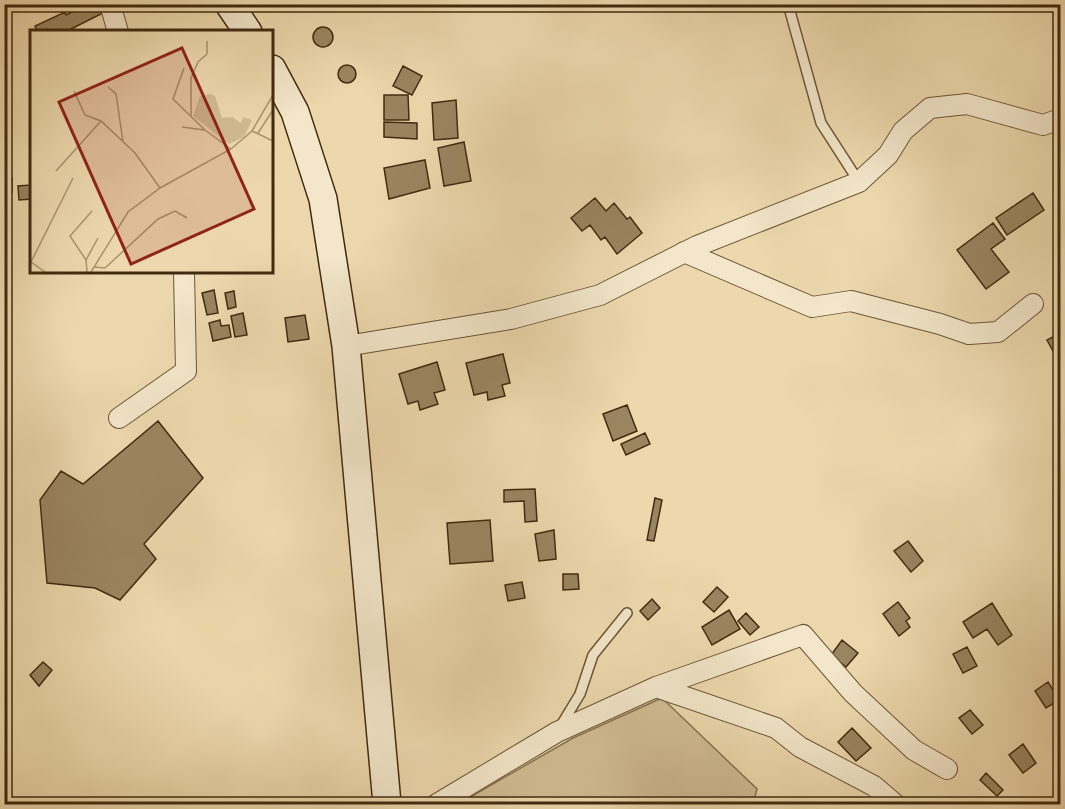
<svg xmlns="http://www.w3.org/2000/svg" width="1065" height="809" viewBox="0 0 1065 809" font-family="'IM FELL English',serif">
<rect width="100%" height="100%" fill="#edd8ad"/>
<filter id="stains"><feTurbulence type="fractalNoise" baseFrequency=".00333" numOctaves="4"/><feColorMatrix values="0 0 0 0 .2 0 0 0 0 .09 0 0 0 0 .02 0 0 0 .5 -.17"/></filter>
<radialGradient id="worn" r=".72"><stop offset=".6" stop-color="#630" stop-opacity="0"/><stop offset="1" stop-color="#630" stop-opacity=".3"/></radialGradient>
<path fill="#d0bb92" stroke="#887350" stroke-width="1.5" d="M662 698 757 789 753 804H458L573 738Z"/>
<path fill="#9a8561" stroke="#412b0f" stroke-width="1.5" d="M88 4H109L111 9 71 29 72 32H38L35 26 65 12 66 15Z
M313 37a10 10 0 1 1 20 0a10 10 0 1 1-20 0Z
M338 74a9 9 0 1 1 18 0a9 9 0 1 1-18 0Z
M403 66 422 76 412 95 393 86Z
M384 95H408L409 120H384Z
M456 100 458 138 434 140 432 103Z
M384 122 417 123V139L384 137Z
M464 142 471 181 444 186 438 148Z
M425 160 430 188 389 199 384 168Z
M4 178H12V192H4Z
M31 185 32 199 19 200 18 186Z
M1033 193 1044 210 1007 235 996 218Z
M595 198 606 211 614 203 627 219 630 217 642 233 617 254 605 237 601 240 590 225 582 231 571 218Z
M993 223 1005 239 991 249 1009 272 986 289 957 250Z
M214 290 218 313 207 315 202 293Z
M234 291 236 307 228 309 225 293Z
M243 313 247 335 235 337 231 316Z
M305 315 309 339 288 342 285 318Z
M220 320 221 326 229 325 231 337 213 341 209 323Z
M1060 333V347L1053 351 1047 340Z
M503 354 510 383 502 385 505 396 488 400 487 392 474 395 466 363Z
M437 362 445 390 434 393 438 404 420 410 418 401 408 404 399 374Z
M627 405 637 431 613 441 603 414Z
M158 421 203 478 144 544 156 559 120 600 95 588 47 583 40 500 61 471 83 484Z
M645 433 650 444 626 455 621 444Z
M535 489 537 521 525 522 524 501 504 502V490Z
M655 498 662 500 654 541 647 540Z
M490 520 493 561 450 564 447 523Z
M554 530 556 559 539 561 535 534Z
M908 541 923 561 911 572 894 551Z
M563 574H578L579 589 563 590Z
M522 582 525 598 508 601 505 585Z
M717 587 728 597 714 612 703 602Z
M652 599 660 608 648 620 640 611Z
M898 602 910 618 906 621 910 627 899 636 883 614Z
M992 603 1012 635 998 645 987 629 973 638 963 622Z
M729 610 740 629 712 645 702 627Z
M746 613 759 627 750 635 738 621Z
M842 640 858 653 846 667 831 655Z
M967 647 977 666 963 673 953 654Z
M43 662 52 670 39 686 30 675Z
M1048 682 1059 700 1046 708 1035 691Z
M970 710 983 725 972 734 959 718Z
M852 728 871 748 856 761 838 742Z
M1023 744 1036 763 1023 773 1009 755Z
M986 773 1003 790 997 796 980 780Z"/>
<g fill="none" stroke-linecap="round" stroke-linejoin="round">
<defs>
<path id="lane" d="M788 4 821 123 859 182
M560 727 580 694 593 655 627 613"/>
<path id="street" d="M110 4 118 32
M684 252 812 307 851 301 940 324 969 334 998 332 1033 304
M346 346 511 319 600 295 697 246 859 182 888 155 903 131 930 108 967 104 1043 125 1060 119
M119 418 186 371 184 272
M656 687 776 728 800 747 874 786 895 804
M437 804 557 732 656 687 803 635 853 693 914 750 947 769"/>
<path id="secondary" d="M229 4 248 32
M272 69 295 112 323 199 346 346 387 804"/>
</defs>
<use href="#lane" stroke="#6c5636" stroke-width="12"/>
<use href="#street" stroke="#6c5636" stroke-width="22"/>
<use href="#secondary" stroke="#412b0f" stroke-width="30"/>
<use href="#lane" stroke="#f3e6ca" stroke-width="9"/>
<use href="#street" stroke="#f3e6ca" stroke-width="20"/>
<use href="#secondary" stroke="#f3e6ca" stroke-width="27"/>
</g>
<g transform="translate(30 30)">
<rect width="243" height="243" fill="#edd8ad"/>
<path d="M180 64 185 66 192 88 202 87 211 93 213 87 222 90 214 107 199 114 163 86 170 66Z" fill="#d0bb92"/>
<path fill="none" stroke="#a8936e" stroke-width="1.5" d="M154 38 143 69 175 100 201 119M78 57 86 64 93 112M44 61 55 85 71 91 105 123 130 158M161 87V48L168 32 177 24V11M152 97 174 100M222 101 243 111M228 103 243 80M26 141 71 91M56 230 68 208M64 237 75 238 128 189 145 181 157 188M15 242 1 232 43 148M57 242 56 230 40 206 62 181M61 242 98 182 130 158 201 119 222 101 243 65"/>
<path fill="#8f2418" fill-opacity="0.15" stroke="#8f2418" stroke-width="3" d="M152 18 224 179 101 234 29 72Z"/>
<rect width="243" height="243" fill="none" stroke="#412b0f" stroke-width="3"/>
</g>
<rect width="1065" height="809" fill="none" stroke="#edd8ad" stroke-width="24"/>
<rect x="6" y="6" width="1053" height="797" fill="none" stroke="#412b0f" stroke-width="3"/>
<rect x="12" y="12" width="1041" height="785" fill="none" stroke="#412b0f" stroke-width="1.5"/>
<rect width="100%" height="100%" filter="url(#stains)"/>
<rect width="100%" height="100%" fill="url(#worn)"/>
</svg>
